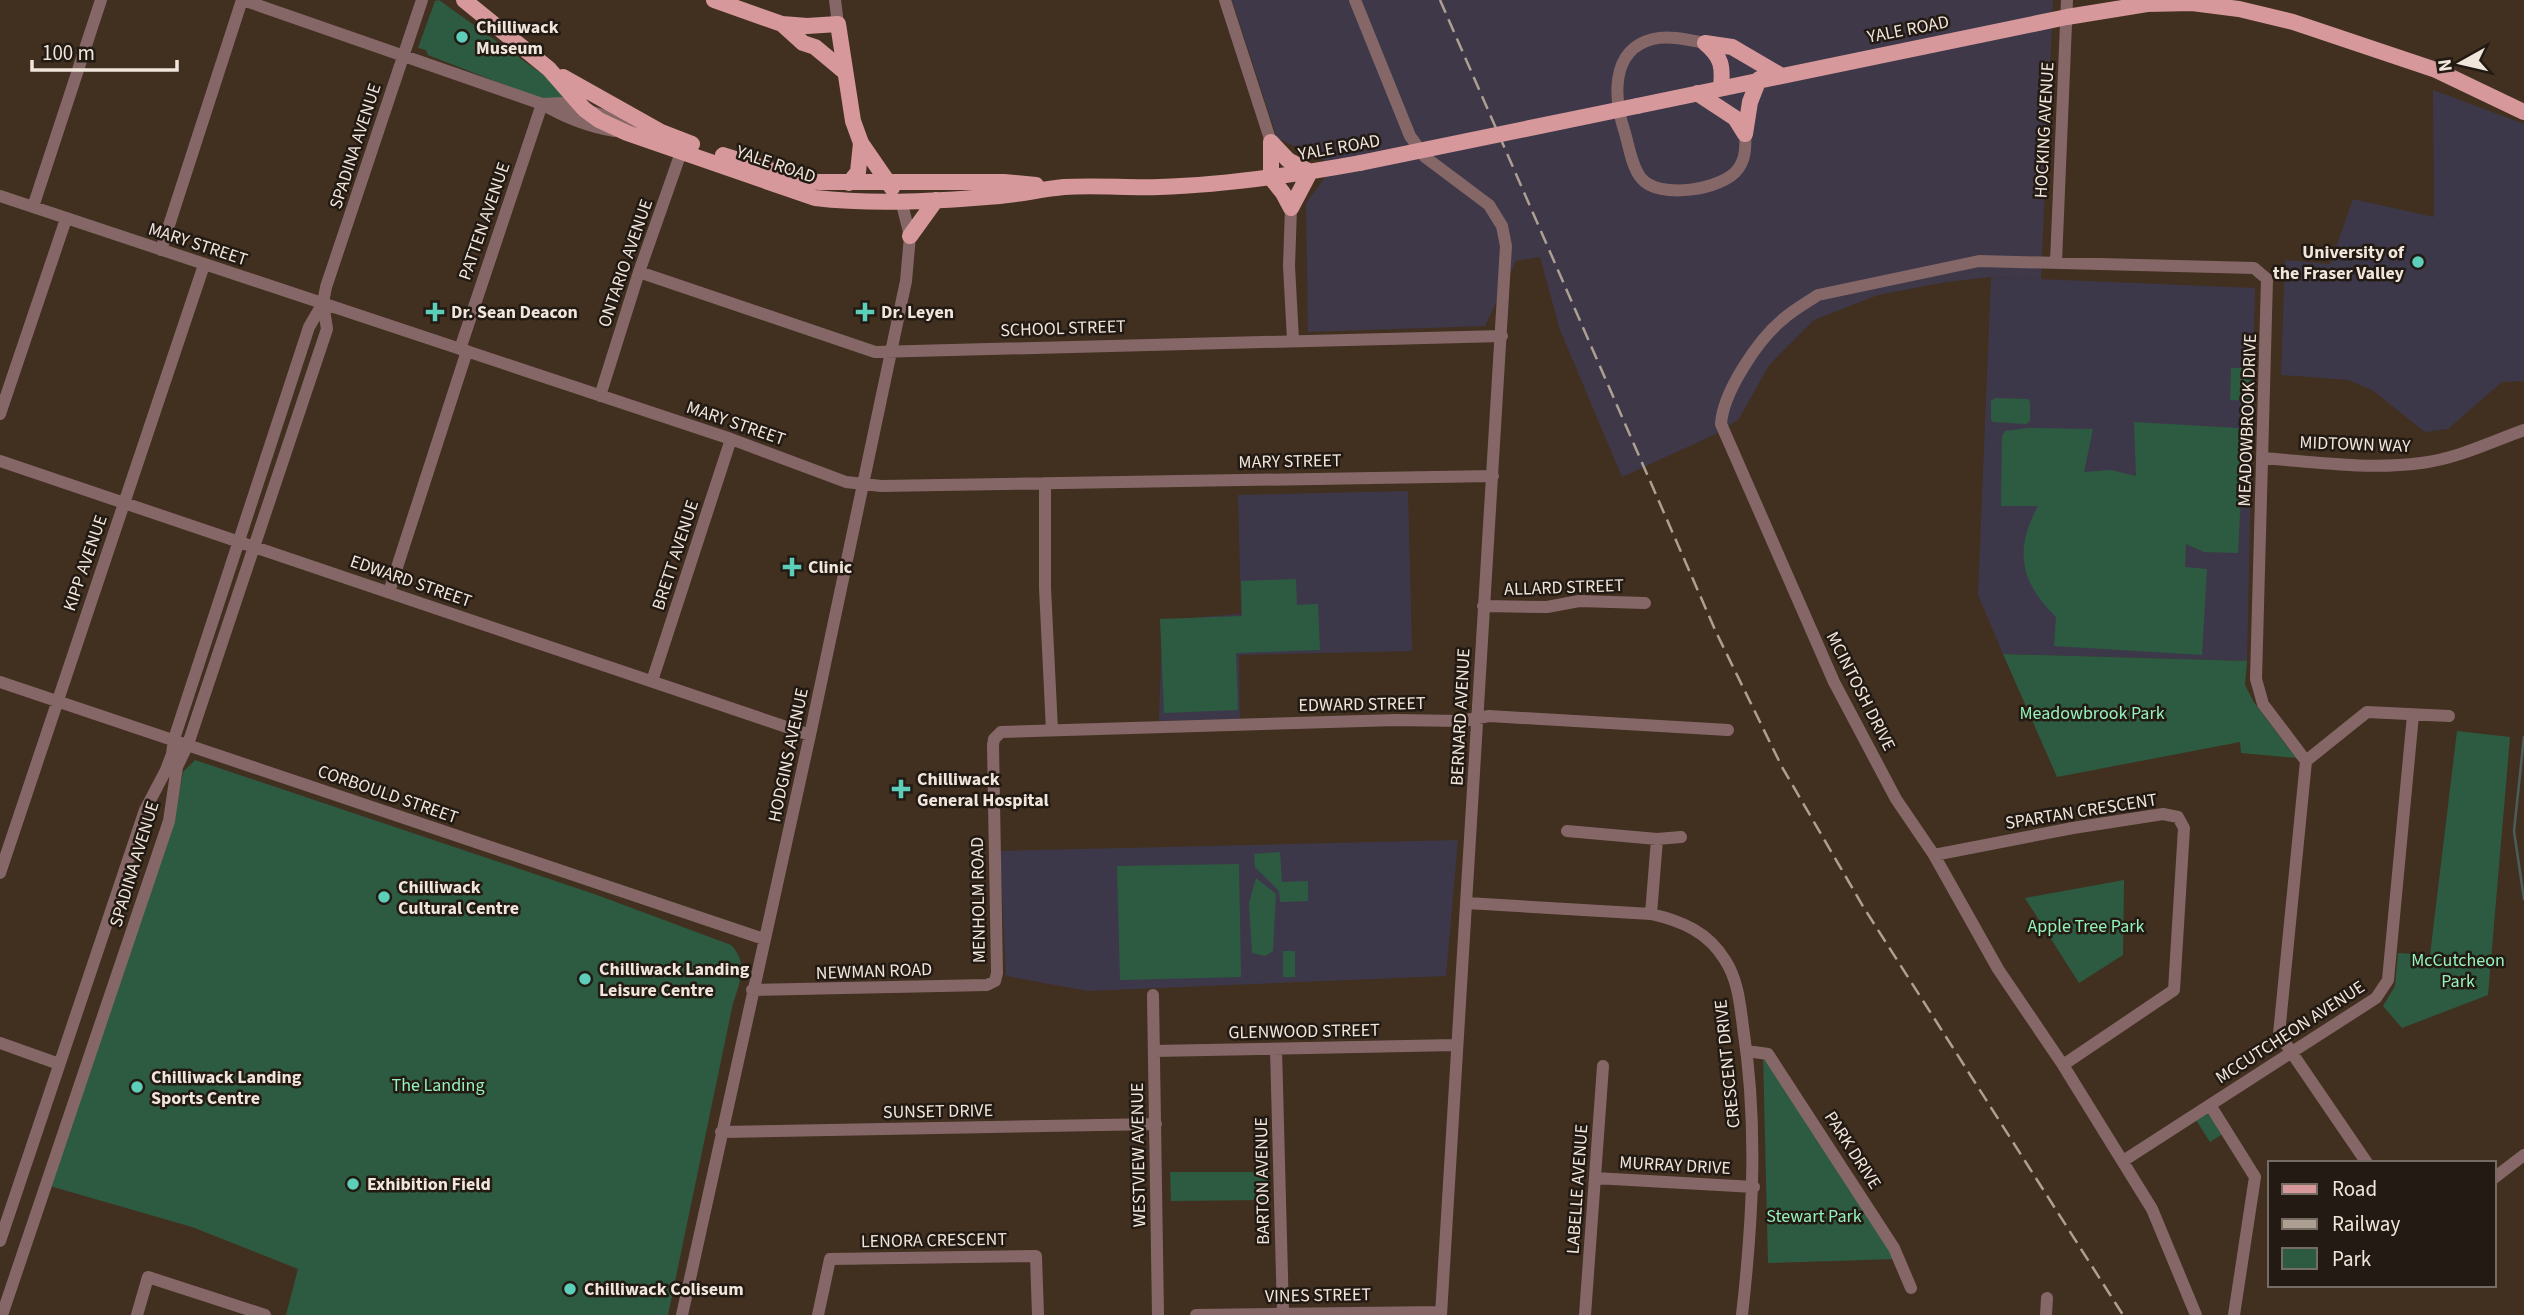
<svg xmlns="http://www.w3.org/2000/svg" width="2524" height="1315" viewBox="0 0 2524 1315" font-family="'Source Sans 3',sans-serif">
<rect width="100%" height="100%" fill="#413020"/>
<path fill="#3e3849" d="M1232 0H2053L2041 279 1991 277 1946 282 1878 295 1814 320 1769 365 1739 419 1716 434 1622 477 1560 330 1540 257 1516 261 1485 326 1308 332 1306 203 1329 172 1324 160 1277 138Z"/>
<path fill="#3d3849" d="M2433 90 2524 124V381L2502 382 2448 429 2425 432 2372 390 2348 380 2281 375 2285 260 2330 264 2353 199 2434 217Z
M1991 277 2255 288 2247 661 2003 654 1978 595Z
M1408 491 1412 651 1239 655 1240 719 1159 721 1162 620 1241 614 1238 495Z
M1458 840 1446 976 1087 991 1006 976 1000 851Z"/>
<path fill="#2d5b41" d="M439 0 552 81 568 101H546L428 55 426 50 418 48 435 1Z
M2231 368H2250L2249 401 2230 400Z
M1995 398 2028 399 2030 402V421L2026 424 1993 422 1991 419V401Z
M2134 422 2238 428 2244 434 2238 553 2204 552 2186 544 2185 567 2207 569 2202 655 2054 646 2056 617C2020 582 2014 550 2038 506H2001L2002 436 2005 431 2028 428 2093 429 2084 472 2111 470 2136 476Z
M1296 579 1297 605 1318 604 1320 650 1236 653 1238 710 1164 713 1160 619 1242 616 1241 581Z
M2003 654 2247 661 2245 685 2253 701 2296 758 2241 753 2240 742 2057 777Z
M2457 731 2510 737 2488 995 2402 1028 2383 1006 2395 986 2398 953 2430 955Z
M195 760 597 895 731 945C748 962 740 983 733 1003L668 1315H286L298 1269 192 1227 50 1186 176 811 183 772Z
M1280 852 1282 882 1308 881V901L1280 902 1279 891 1255 867 1254 854Z
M1239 864 1241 977 1120 980 1117 866Z
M1256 878 1276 894 1273 951 1265 956 1252 953 1249 903Z
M2124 880 2123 955 2079 983 2025 898Z
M1295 951V977H1283V951Z
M1763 1053 1896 1259 1768 1263Z
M2207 1114 2212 1116 2224 1133 2210 1142 2196 1120Z
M1170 1172H1268L1269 1200 1171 1201Z"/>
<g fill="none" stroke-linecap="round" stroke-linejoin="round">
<path stroke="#4b5d5b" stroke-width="2.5" d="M2524 737 2514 831 2524 899"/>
<path stroke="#866768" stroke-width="12" d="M243 0 542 104C566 118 589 127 615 131
M835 0 838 24
M1225 0 1271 142
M1355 0 1410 136 1425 157 1489 205 1502 226 1506 246 1441 1315
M1705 43C1689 40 1670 35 1653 39 1609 50 1614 100 1625 133 1629 147 1632 167 1641 178 1658 200 1723 190 1738 169 1746 159 1746 145 1745 134
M543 104 561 103 640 126
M0 196 731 439 846 482 881 486 1493 476
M33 207 101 0
M1291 208 1289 266 1293 340
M161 250 242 0
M2056 262 2067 0
M639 272 875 352 1502 336
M460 349 542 104
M600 396 639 272 684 144
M0 414 66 219
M2263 458C2315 462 2369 470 2421 463 2456 459 2491 442 2524 430
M0 461 810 735
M1045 483V588L1052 730
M389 592 467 351
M1483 606 1547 607 1579 601 1645 603
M652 681 731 439
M0 682 764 939
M2306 761 2367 712 2449 716
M1567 831 1657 839 1681 837
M1934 855 2073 828 2163 814 2178 817 2184 828 2174 990 2063 1065
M0 873 204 265
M1467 903 1651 914C1682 921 1708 932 1725 960 1738 980 1740 1004 1743 1027 1758 1124 1753 1218 1742 1315
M1651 914 1657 839
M752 990 987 985 995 981 997 973 993 745 994 739 1001 732 1396 720 1461 721 1489 716 1728 730
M1153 995 1158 1315
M0 1043 59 1064
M1276 1049 1283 1313
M1154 1051 1456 1045
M1747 1051 1768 1054 1894 1248 1911 1288
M2210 1105 2255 1177 2234 1315
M721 1132 1156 1124
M2123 1161 2376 998 2388 980 2413 715
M1595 1178 1754 1187
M2494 1178 2524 1155
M0 1241 145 810 166 770 172 754 174 739 309 327 323 303 326 287 422 0
M2 1315 169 821 177 767 188 744 327 329 323 303
M137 1315 148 1277 265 1315
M682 1315 810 735 906 281 910 236 901 200
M818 1315 830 1259 1036 1256 1038 1315
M1196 1315 1441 1312
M1585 1315 1603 1066
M2046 1315 2047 1298
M2196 1315 2152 1209 2063 1065 1998 969 1934 855 1896 799 1834 682 1721 424C1723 392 1758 340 1782 320 1793 310 1806 303 1818 295L1979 261 2254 268 2267 279 2256 679 2263 704 2306 761 2279 1034 2367 1163"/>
<path stroke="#d6989a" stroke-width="16" d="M464 0 549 69 584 109 599 120 627 133 815 198C875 205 940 201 1000 196 1022 194 1042 189 1064 187 1095 185 1128 188 1159 187 1227 185 1294 175 1360 163
M714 0 782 24 807 26 838 24 853 121 861 143 892 188
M782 24 803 43 815 47 845 72
M1705 43 1732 47 1780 75
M1705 43C1722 57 1723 67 1721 87
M563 77 661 132 692 144
M1697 93 1735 118 1745 134
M1637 106 2067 17 2147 4 2192 3 2239 9 2293 22 2436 70 2524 112
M1745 134 1750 102 1759 79
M1271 142V178L1283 193 1291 208
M1271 142 1288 160 1310 172
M723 155 792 177 818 182H1004L1036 185
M849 183 858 172 861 143
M1291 208 1310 172
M910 236 936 200"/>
<path stroke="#ada093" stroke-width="2.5" stroke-dasharray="14 7" stroke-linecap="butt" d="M1440 0 1716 632 1782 767 1864 908 2123 1315"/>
<path stroke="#d6989a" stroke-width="16" d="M1360 163 1637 106"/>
</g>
<g fill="#5cceba" stroke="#221a13" stroke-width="2.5">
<circle cx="462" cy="37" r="7"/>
<circle cx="2418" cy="262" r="7"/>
<path d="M431.5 301.5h7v7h7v7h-7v7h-7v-7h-7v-7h7z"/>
<path d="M861.5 301.5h7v7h7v7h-7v7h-7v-7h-7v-7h7z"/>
<path d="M788.5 556.5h7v7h7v7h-7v7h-7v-7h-7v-7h7z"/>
<path d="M897.5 778.5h7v7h7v7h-7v7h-7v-7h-7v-7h7z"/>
<circle cx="384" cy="897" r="7"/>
<circle cx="585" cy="979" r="7"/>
<circle cx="137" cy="1087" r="7"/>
<circle cx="353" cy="1184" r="7"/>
<circle cx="570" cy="1289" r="7"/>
</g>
<g text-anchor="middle" stroke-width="5" stroke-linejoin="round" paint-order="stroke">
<g font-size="18" font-weight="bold" fill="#f1e6dc" stroke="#221a13" text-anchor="start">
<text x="476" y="33">Chilliwack<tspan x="476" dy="21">Museum</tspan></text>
<text x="2404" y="258" text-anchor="end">University of<tspan x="2404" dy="21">the Fraser Valley</tspan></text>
<text x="451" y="318">Dr. Sean Deacon</text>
<text x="881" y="318">Dr. Leyen</text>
<text x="808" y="573">Clinic</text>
<text x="917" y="785">Chilliwack<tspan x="917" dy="21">General Hospital</tspan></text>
<text x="398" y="893">Chilliwack<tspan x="398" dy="21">Cultural Centre</tspan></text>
<text x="599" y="975">Chilliwack Landing<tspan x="599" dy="21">Leisure Centre</tspan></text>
<text x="151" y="1083">Chilliwack Landing<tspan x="151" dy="21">Sports Centre</tspan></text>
<text x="367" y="1190">Exhibition Field</text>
<text x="584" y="1295">Chilliwack Coliseum</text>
</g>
<g font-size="18" fill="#f1e6dc" stroke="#221a13">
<text transform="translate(1908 29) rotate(-11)" y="6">YALE ROAD</text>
<text transform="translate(2044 130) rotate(-87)" y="6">HOCKING AVENUE</text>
<text transform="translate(355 146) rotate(-72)" y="6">SPADINA AVENUE</text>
<text transform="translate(1339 147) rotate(-10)" y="6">YALE ROAD</text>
<text transform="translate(776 164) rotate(19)" y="6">YALE ROAD</text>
<text transform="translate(484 221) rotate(-71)" y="6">PATTEN AVENUE</text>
<text transform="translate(198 244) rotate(18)" y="6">MARY STREET</text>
<text transform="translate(625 263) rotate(-71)" y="6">ONTARIO AVENUE</text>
<text transform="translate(1063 328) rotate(-2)" y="6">SCHOOL STREET</text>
<text transform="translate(2247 420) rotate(-88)" y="6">MEADOWBROOK DRIVE</text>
<text transform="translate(736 423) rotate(19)" y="6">MARY STREET</text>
<text transform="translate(2355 444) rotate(2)" y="6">MIDTOWN WAY</text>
<text transform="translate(1290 461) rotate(-1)" y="6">MARY STREET</text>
<text transform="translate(675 555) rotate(-72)" y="6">BRETT AVENUE</text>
<text transform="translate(85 563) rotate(-71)" y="6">KIPP AVENUE</text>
<text transform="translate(411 581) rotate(19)" y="6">EDWARD STREET</text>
<text transform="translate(1564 587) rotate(-2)" y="6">ALLARD STREET</text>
<text transform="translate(1861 691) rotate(63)" y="6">MCINTOSH DRIVE</text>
<text transform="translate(1362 704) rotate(-1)" y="6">EDWARD STREET</text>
<text transform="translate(1460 717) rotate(-87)" y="6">BERNARD AVENUE</text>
<text transform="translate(788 755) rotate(-78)" y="6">HODGINS AVENUE</text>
<text transform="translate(388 794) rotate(19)" y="6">CORBOULD STREET</text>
<text transform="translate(2081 811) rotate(-9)" y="6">SPARTAN CRESCENT</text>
<text transform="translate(134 864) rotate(-73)" y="6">SPADINA AVENUE</text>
<text transform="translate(978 900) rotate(-91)" y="6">MENHOLM ROAD</text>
<text transform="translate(874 971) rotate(-2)" y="6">NEWMAN ROAD</text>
<text transform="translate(1304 1031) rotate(-1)" y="6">GLENWOOD STREET</text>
<text transform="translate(2290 1032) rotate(-33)" y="6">MCCUTCHEON AVENUE</text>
<text transform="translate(1727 1064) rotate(-96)" y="6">CRESCENT DRIVE</text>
<text transform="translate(938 1111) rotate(-1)" y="6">SUNSET DRIVE</text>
<text transform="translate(1853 1150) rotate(57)" y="6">PARK DRIVE</text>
<text transform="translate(1138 1155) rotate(-91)" y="6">WESTVIEW AVENUE</text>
<text transform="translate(1675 1165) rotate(3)" y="6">MURRAY DRIVE</text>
<text transform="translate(1262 1181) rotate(-91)" y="6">BARTON AVENUE</text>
<text transform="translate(1577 1189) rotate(-86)" y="6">LABELLE AVENUE</text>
<text transform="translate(934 1240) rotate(-1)" y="6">LENORA CRESCENT</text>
<text transform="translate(1318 1295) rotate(-1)" y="6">VINES STREET</text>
</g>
<g font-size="18" fill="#95f2bb" stroke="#221a13">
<text x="2092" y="719">Meadowbrook Park</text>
<text x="2086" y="932">Apple Tree Park</text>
<text x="2458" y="966">McCutcheon<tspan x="2458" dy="21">Park</tspan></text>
<text x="438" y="1091">The Landing</text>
<text x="1814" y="1222">Stewart Park</text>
</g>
</g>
<rect x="2268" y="1161" width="228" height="126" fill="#221a13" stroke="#756c63" stroke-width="2"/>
<rect x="2282" y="1184" width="35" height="10" fill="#d6989a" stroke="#756c63" stroke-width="2"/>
<text x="2332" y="1196" font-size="21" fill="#f1e6dc">Road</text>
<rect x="2282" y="1219" width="35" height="10" fill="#ada093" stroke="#756c63" stroke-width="2"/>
<text x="2332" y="1231" font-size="21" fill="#f1e6dc">Railway</text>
<rect x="2282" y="1248" width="35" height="21" fill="#2d5b41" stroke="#756c63" stroke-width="2"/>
<text x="2332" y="1266" font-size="21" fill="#f1e6dc">Park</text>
<g transform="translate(2461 63) rotate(262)" stroke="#221a13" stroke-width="5" paint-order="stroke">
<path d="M0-5L12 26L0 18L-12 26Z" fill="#f1e6dc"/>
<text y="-10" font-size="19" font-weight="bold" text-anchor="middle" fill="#f1e6dc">N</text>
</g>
<path d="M32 60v10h145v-10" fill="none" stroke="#f1e6dc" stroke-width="3.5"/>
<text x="42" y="60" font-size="21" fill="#f1e6dc" stroke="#221a13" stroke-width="5" paint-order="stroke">100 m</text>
</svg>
